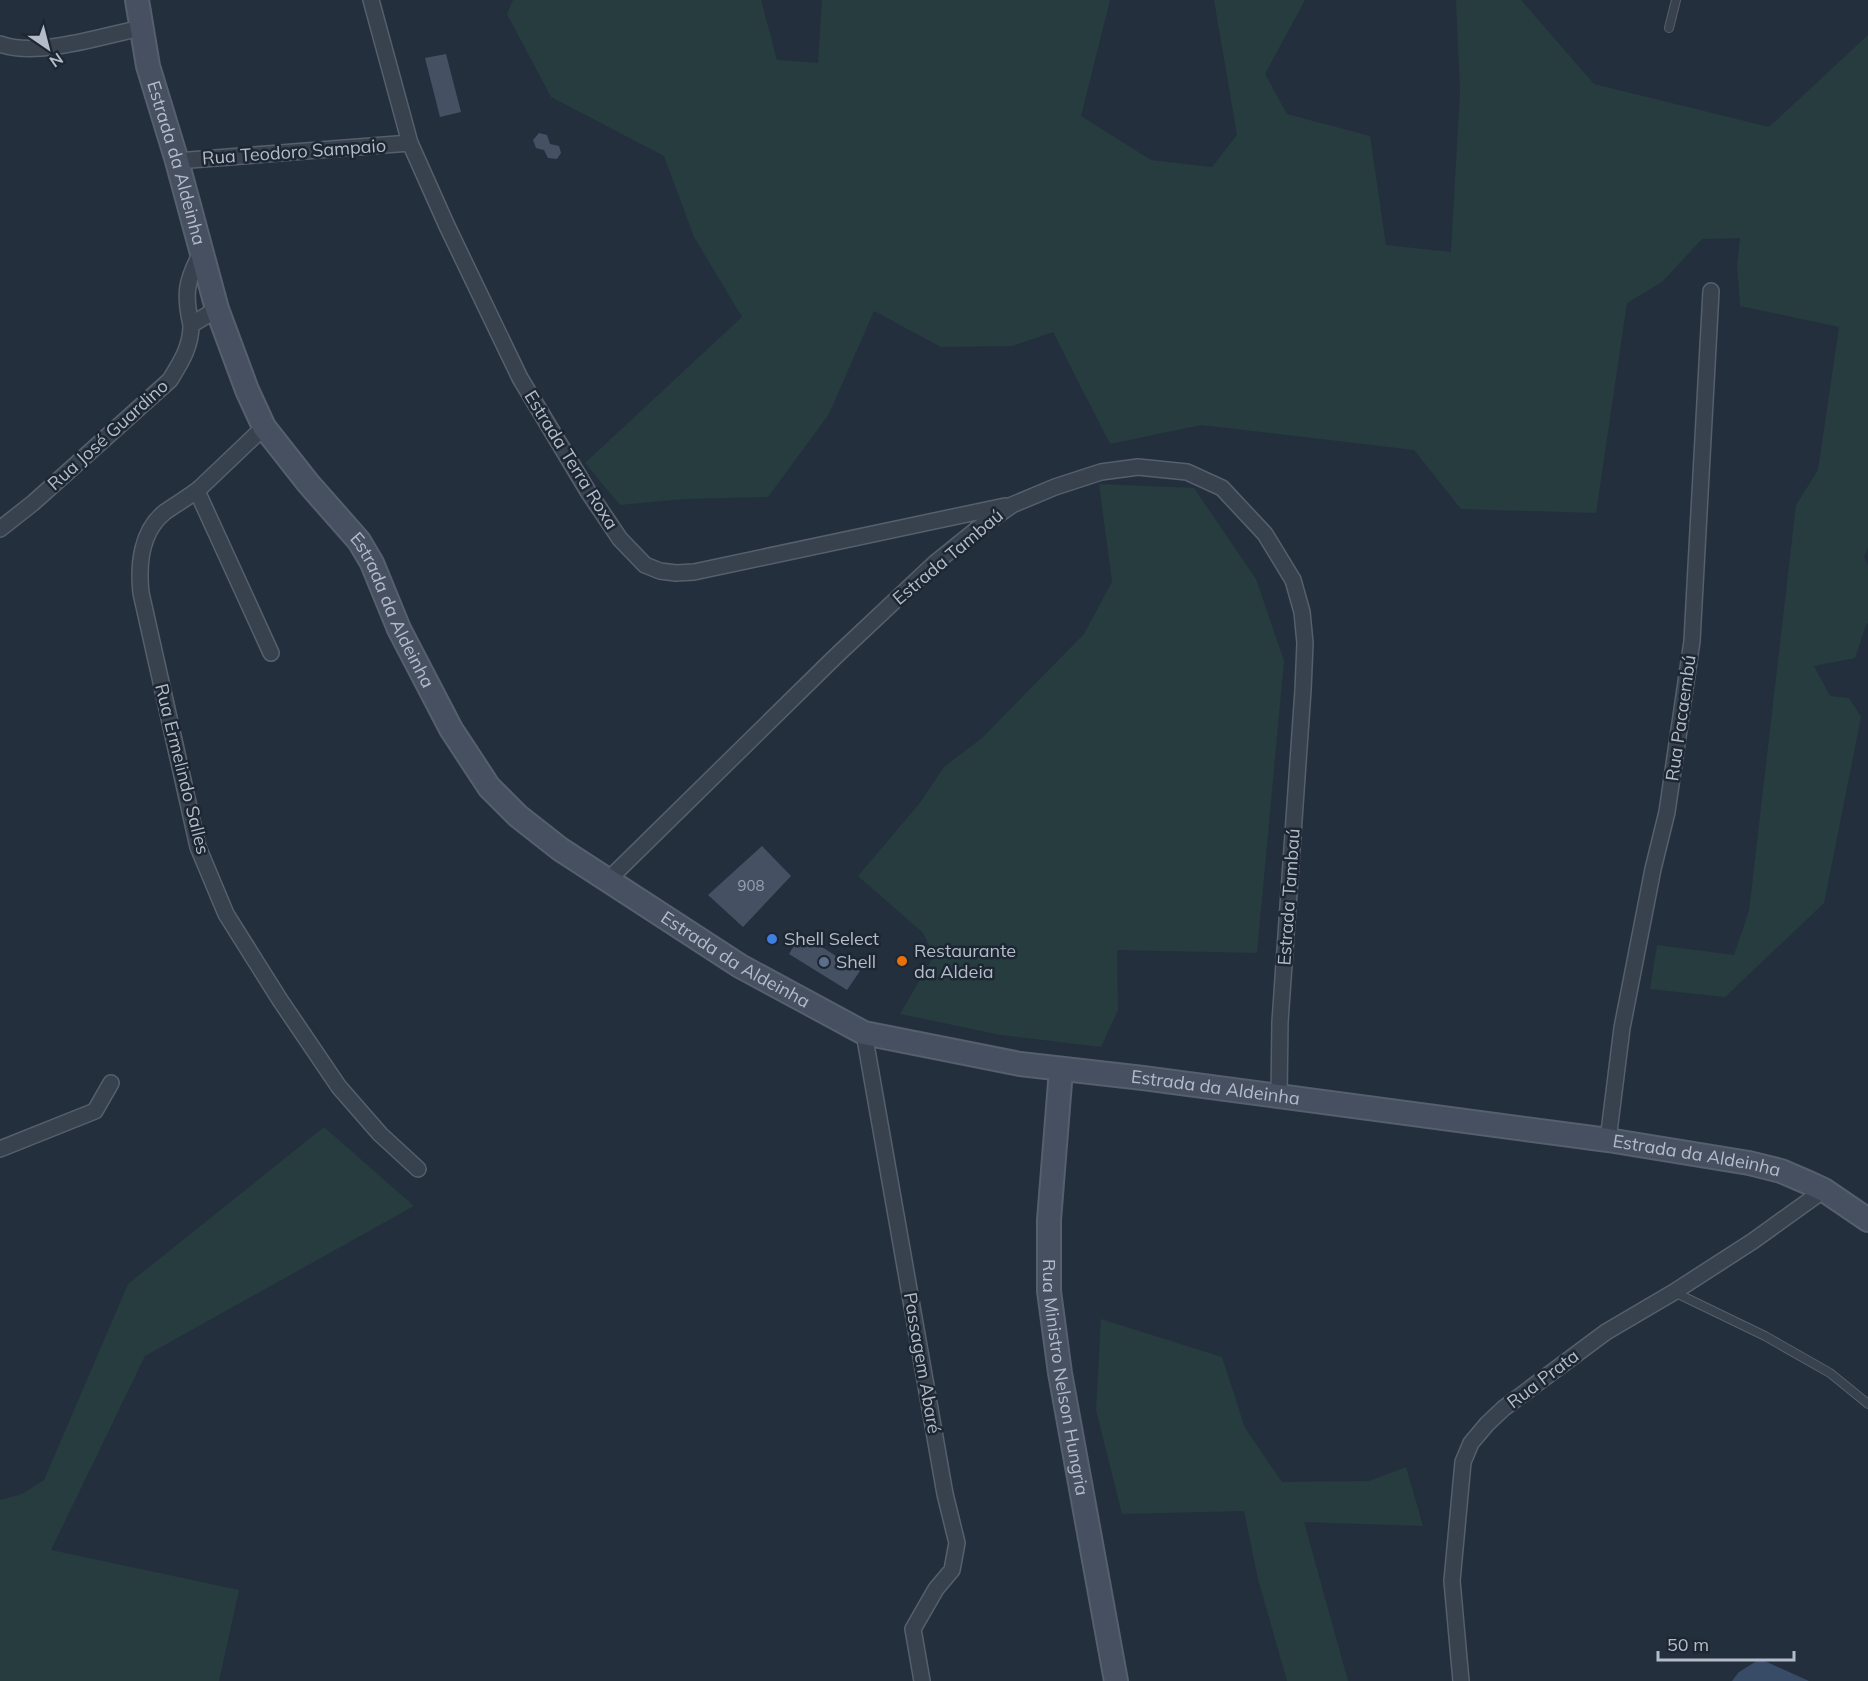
<svg xmlns="http://www.w3.org/2000/svg" width="1868" height="1681" viewBox="0 0 1868 1681" font-family="Mulish,sans-serif">
<rect width="100%" height="100%" fill="#242f3e"/>
<path fill="#263c3f" d="M513 0H761L777 60 818 63 822 0H1110L1081 116 1151 160 1212 167 1237 135 1214 0H1305L1265 74 1287 114 1370 136 1386 245 1451 252 1460 91 1456 0H1521L1594 84 1769 127 1868 35V548L1864 557 1868 565V623L1866 625 1855 658 1814 666 1830 696 1849 698 1861 717 1824 903 1725 997 1650 989 1657 945 1734 955 1749 911 1796 505 1818 470 1839 327 1740 306 1737 265 1740 238 1702 239 1662 282 1627 303 1596 513 1461 509 1414 450 1201 425 1110 444 1053 332 1012 346 941 347 874 311 829 414 768 497 683 499 620 505 585 463 742 317 694 237 664 156 551 97 507 14Z
M1099 484 1194 488 1256 579 1284 661 1257 953 1117 950 1118 1010 1101 1047 1001 1035 900 1014 934 956 923 933 858 876 919 804 944 767 982 738 1084 634 1112 582Z
M324 1127 414 1206 145 1356 51 1550 239 1590 219 1681H0V1500L22 1494 44 1480 128 1284Z
M1101 1319 1222 1357 1245 1428 1282 1482 1369 1481 1406 1467 1423 1526 1304 1522 1348 1681H1287L1258 1579 1244 1511 1122 1514 1096 1410Z"/>
<path fill="#394c67" d="M1760 1659 1809 1681H1732L1739 1672Z"/>
<path fill="#455162" d="M446 54 461 112 440 117 425 58Z
M539 133 547 135 550 144 559 146 561 153 557 159 548 158 544 150 536 148 533 140Z
M762 846 791 876 743 927 708 895Z
M801 934 860 971 847 990 789 954Z"/>
<g fill="none" stroke-linecap="round" stroke-linejoin="round">
<defs>
<path id="lane" d="M1669 28 1676 0
M1674 1292 1765 1336 1830 1373 1868 1404"/>
<path id="street" d="M371 0 410 143 447 226 520 378 589 493 620 539 645 565 660 571 676 573 694 572 1005 506
M0 44C37 58 102 36 141 28
M177 161 410 143
M201 253C186 281 184 294 191 325L217 309
M264 427C242 448 221 468 200 488 189 497 176 504 165 512 141 531 138 565 141 593L198 847 226 914 280 1000 339 1087 380 1134 418 1169
M197 491 271 653
M0 529 33 503 170 380C181 362 191 347 191 325
M608 880 835 657 935 563 976 530 1012 505 1055 487 1101 472 1138 467 1187 472 1222 488 1265 534 1293 580 1302 612 1305 643 1303 690 1280 1022 1279 1096
M864 1033 945 1494 957 1543 952 1570 936 1589 913 1629 922 1681
M1608 1140 1622 1028 1653 869 1667 812 1692 641 1711 291
M0 1149 95 1111 111 1083
M1461 1681 1452 1581 1463 1462 1471 1443 1487 1424 1504 1408 1606 1332 1674 1292 1753 1241 1824 1190"/>
<g id="secondary">
<path id="s1" d="M137 0 148 66 177 161 217 309 247 390 264 427 308 483 359 541 372 563 399 629 451 729 489 787 518 816 560 849 740 966 864 1033 1020 1064 1143 1078 1608 1140 1749 1163 1781 1171 1809 1183 1824 1190 1868 1220"/>
<path id="s2" d="M1061 1070 1049 1220V1291L1060 1373 1116 1681"/>
</g>
</defs>
<use href="#lane" stroke="#565f6c" stroke-width="10"/>
<use href="#street" stroke="#565f6c" stroke-width="18"/>
<use href="#secondary" stroke="#565f6c" stroke-width="26"/>
<use href="#lane" stroke="#38414e" stroke-width="8"/>
<use href="#street" stroke="#38414e" stroke-width="15"/>
<use href="#secondary" stroke="#465061" stroke-width="22"/>
</g>
<circle fill="#3f7fe0" stroke="#1d2633" stroke-width="2" cx="772" cy="939" r="6"/>
<circle fill="#e8710a" stroke="#1d2633" stroke-width="2" cx="902" cy="961" r="6"/>
<circle fill="#5c6f8a" stroke="#1d2633" stroke-width="2" cx="824" cy="962" r="6"/>
<g text-anchor="middle" stroke-width="5" stroke-linejoin="round" paint-order="stroke">
<g font-size="15" fill="#98a1af">
<text x="751" y="891">908</text>
</g>
<g font-size="18" fill="#b4bcc9" stroke="#1d2633">
<text transform="translate(294 152) rotate(-4)" y="6">Rua Teodoro Sampaio</text>
<text dy="6" stroke="none"><textPath href="#s1" startOffset="168">Estrada da Aldeinha</textPath></text>
<text transform="translate(108 435) rotate(-42)" y="6">Rua José Guardino</text>
<text transform="translate(571 460) rotate(58)" y="6">Estrada Terra Roxa</text>
<text transform="translate(948 557) rotate(-40)" y="6">Estrada Tambaú</text>
<text dy="6" stroke="none"><textPath href="#s1" startOffset="672">Estrada da Aldeinha</textPath></text>
<text transform="translate(1681 718) rotate(-82)" y="6">Rua Pacaembú</text>
<text transform="translate(182 769) rotate(76)" y="6">Rua Ermelindo Salles</text>
<text transform="translate(1289 897) rotate(-86)" y="6">Estrada Tambaú</text>
<text dy="6" stroke="none"><textPath href="#s1" startOffset="1176">Estrada da Aldeinha</textPath></text>
<text dy="6" stroke="none"><textPath href="#s1" startOffset="1680">Estrada da Aldeinha</textPath></text>
<text dy="6" stroke="none"><textPath href="#s1" startOffset="2166">Estrada da Aldeinha</textPath></text>
<text transform="translate(922 1363) rotate(80)" y="6">Passagem Abaré</text>
<text dy="6" stroke="none"><textPath href="#s2" startOffset="309">Rua Ministro Nelson Hungria</textPath></text>
<text transform="translate(1543 1379) rotate(-37)" y="6">Rua Prata</text>
</g>
<g font-size="18" fill="#b4bcc9" stroke="#1d2633" text-anchor="start">
<text x="784" y="945">Shell Select</text>
<text x="914" y="957">Restaurante<tspan x="914" dy="21">da Aldeia</tspan></text>
<text x="836" y="968">Shell</text>
</g>
</g>
<g transform="translate(48 48) rotate(145)" stroke="#1d2633" stroke-width="4.5" paint-order="stroke">
<path d="M0-4.5L10 22L0 15L-10 22Z" fill="#b4bcc9"/>
<text y="-9" font-size="16" font-weight="bold" text-anchor="middle" fill="#b4bcc9">N</text>
</g>
<path d="M1658 1651v9h136v-9" fill="none" stroke="#b4bcc9" stroke-width="3"/>
<text x="1667" y="1651" font-size="18" fill="#b4bcc9" stroke="#1d2633" stroke-width="4.5" paint-order="stroke">50 m</text>
</svg>
